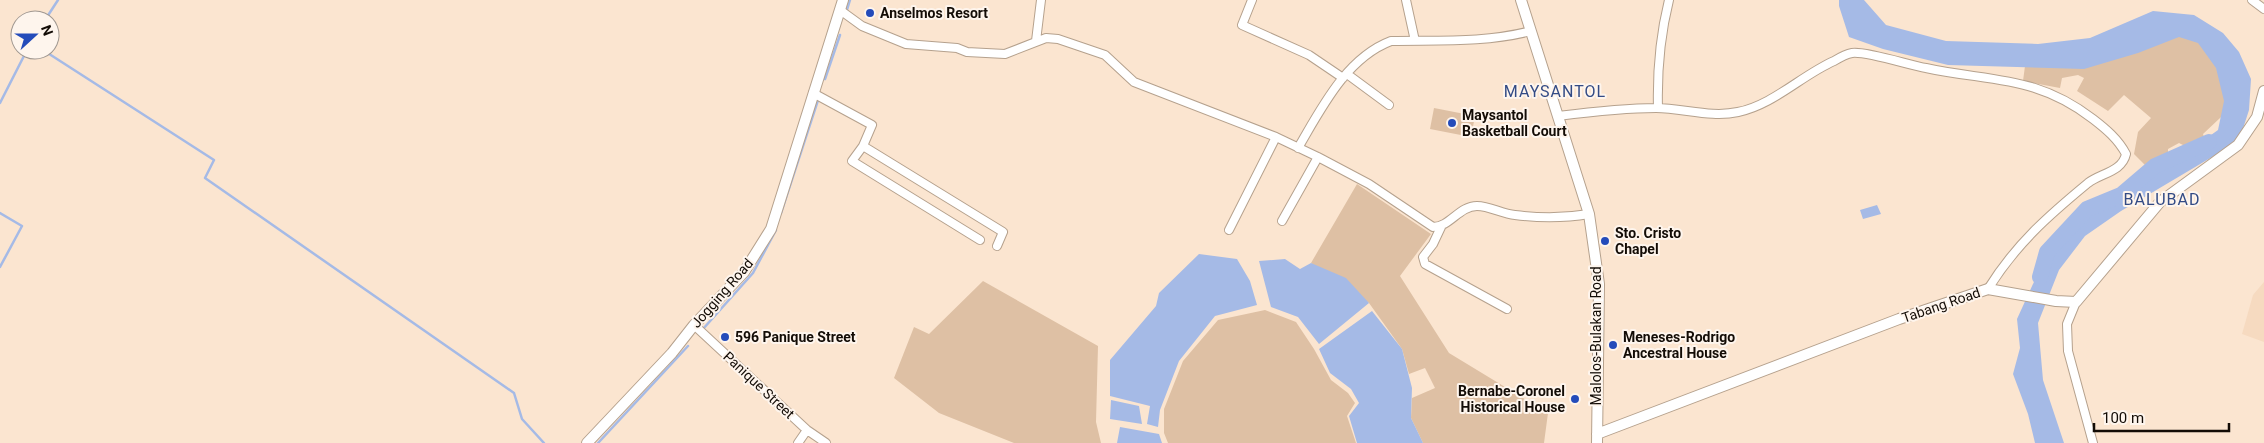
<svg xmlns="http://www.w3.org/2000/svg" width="2264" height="443" viewBox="0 0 2264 443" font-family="Roboto,sans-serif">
<rect width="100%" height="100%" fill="#fbe5d0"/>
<path fill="#f6dac0" d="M2264 282V342L2242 334 2253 295Z"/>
<path fill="#dec0a4" d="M2197 31 2236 103 2203 134 2205 140 2200 142 2197 139 2185 146 2179 143 2168 149V156L2145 165 2134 154 2138 132 2151 118 2124 95 2108 111 2077 91 2084 78 2078 75 2062 78 2060 88 2023 81 2025 66Z
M1434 108 1475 116 1471 137 1430 129Z
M1357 184 1431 234 1400 276 1449 353 1548 413 1544 443H1423L1411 418 1412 398 1435 388 1425 368 1409 374 1402 349 1369 303 1311 263Z
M983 281 1098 346 1096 422 1101 443H1014L939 413 894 378 914 327 929 334Z
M1265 310 1296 322 1314 349 1331 380 1348 393 1355 403 1347 416 1356 443H1168L1164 433V409L1183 361 1218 320Z"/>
<path fill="#a5bae6" d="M1839 0H1864L1886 25 1946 41 2038 44 2090 38 2153 11 2194 15 2223 33 2239 52 2251 79 2249 110 2239 141 2121 211 2085 236 2059 270 2038 323 2043 380 2064 443H2035L2028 414 2013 374 2020 348 2017 319 2055 236 2105 197 2172 163 2218 130 2224 101 2216 68 2198 43 2179 37 2138 53 2084 69 1948 65 1883 49 1849 37 1839 6Z
M1877 205 1881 214 1863 219 1860 210Z
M1199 254 1237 259 1250 281 1257 305 1215 316 1179 361 1160 410 1158 427 1147 424 1150 406 1110 396V360L1156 306 1159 293Z
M1285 259 1300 269 1311 263 1346 278 1369 303 1319 344 1298 317 1271 307 1259 261Z
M1372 311 1402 349 1412 388 1411 418 1423 443H1357L1349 416 1359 403 1351 389 1330 373 1319 349Z
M1111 400 1139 406 1142 424 1110 419Z
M1120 427 1159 434 1162 443H1117Z"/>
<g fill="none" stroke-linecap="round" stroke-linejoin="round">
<path stroke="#a5bae6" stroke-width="2.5" d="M846 13 850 0
M45 20 58 0
M43 50 214 160 205 178 514 393 522 419 544 443
M825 79 840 35
M0 103 27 50
M0 213 22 226 0 267
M781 213 819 97
M703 329 753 273 776 230
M598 443 688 346"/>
<path stroke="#a5bae6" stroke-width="16" d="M2040 277 2047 252 2087 209 2121 195 2155 166 2209 142"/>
<defs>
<path id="street" d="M1252 0 1242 25 1309 55 1343 78
M1406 0 1415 41
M2252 0 2264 9
M840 10 862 26 906 44 957 48 967 52 1005 54 1046 38 1058 39 1105 55 1134 82 1276 137 1318 157 1369 184 1433 227C1450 227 1459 206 1477 206 1490 206 1502 214 1515 215 1539 218 1565 218 1589 214
M1036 41 1041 0
M1347 74 1389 105
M813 93 872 125 863 146 852 161 980 240
M1658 108C1657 70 1660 36 1669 0
M1558 116C1590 112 1623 108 1656 108 1683 108 1711 118 1738 112 1773 105 1802 75 1834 61 1839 58 1846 54 1852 53 1866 51 1909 65 1926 68 1991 82 2036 75 2093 119 2106 129 2118 139 2126 154 2122 172 2101 173 2088 183 2048 216 2016 244 1988 289
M863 146 1003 232 997 246
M1298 148C1321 109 1346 58 1391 41 1439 40 1485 43 1531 31
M1282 221 1318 157
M1441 227 1433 244 1423 257 1425 264 1507 309
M1229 230 1276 137
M2076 302 2067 324 2068 351 2093 443
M694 325 807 430 826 443
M798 443 807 430"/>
<path id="secondary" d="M1521 0 1589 214 1599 284 1597 443
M1597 434 1899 319 1988 289 2056 301 2076 302 2160 202 2238 145 2257 117 2264 91
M587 443 672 353 694 325 744 272 771 229 843 0"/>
</defs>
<use href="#street" stroke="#b5a18d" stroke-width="10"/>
<use href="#secondary" stroke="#b5a18d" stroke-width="12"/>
<use href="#street" stroke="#fff" stroke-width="8"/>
<use href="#secondary" stroke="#fff" stroke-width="10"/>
</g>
<g fill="#244bba" stroke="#fef5ed" stroke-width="2">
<circle cx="870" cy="13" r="5"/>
<circle cx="1452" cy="123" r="5"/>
<circle cx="1605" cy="241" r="5"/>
<circle cx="725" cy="337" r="5"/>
<circle cx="1613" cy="345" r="5"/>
<circle cx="1575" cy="399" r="5"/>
</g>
<g text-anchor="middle" stroke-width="4" stroke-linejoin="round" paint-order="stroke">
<g font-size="14" font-weight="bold" fill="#130c06" stroke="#fef5ed" text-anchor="start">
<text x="880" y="18">Anselmos Resort</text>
<text x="1462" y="120">Maysantol<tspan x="1462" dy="16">Basketball Court</tspan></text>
<text x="1615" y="238">Sto. Cristo<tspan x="1615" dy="16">Chapel</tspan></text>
<text x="735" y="342">596 Panique Street</text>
<text x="1623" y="342">Meneses-Rodrigo<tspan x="1623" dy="16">Ancestral House</tspan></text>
<text x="1565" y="396" text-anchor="end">Bernabe-Coronel<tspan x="1565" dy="16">Historical House</tspan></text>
</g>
<g font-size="14" fill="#130c06" stroke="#fef5ed">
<text transform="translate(722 293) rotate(-49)" y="5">Jogging Road</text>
<text transform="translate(1941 305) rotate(-19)" y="5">Tabang Road</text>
<text transform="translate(1596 336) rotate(-90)" y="5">Malolos-Bulakan Road</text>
<text transform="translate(759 385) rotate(43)" y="5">Panique Street</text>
</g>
<g font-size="16" letter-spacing="1" fill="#334b85" stroke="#fef5ed">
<text x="1555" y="97">MAYSANTOL</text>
<text x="2162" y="205">BALUBAD</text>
</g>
</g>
<g transform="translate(35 35) rotate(69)"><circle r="24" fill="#fef5ed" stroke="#a09891"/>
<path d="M0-4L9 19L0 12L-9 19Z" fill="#244bba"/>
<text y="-8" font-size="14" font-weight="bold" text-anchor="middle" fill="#130c06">N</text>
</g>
<path d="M2094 423v8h135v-8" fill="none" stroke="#130c06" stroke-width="2.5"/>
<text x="2102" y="423" font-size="15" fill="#130c06" stroke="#fef5ed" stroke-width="4" paint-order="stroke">100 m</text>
</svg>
